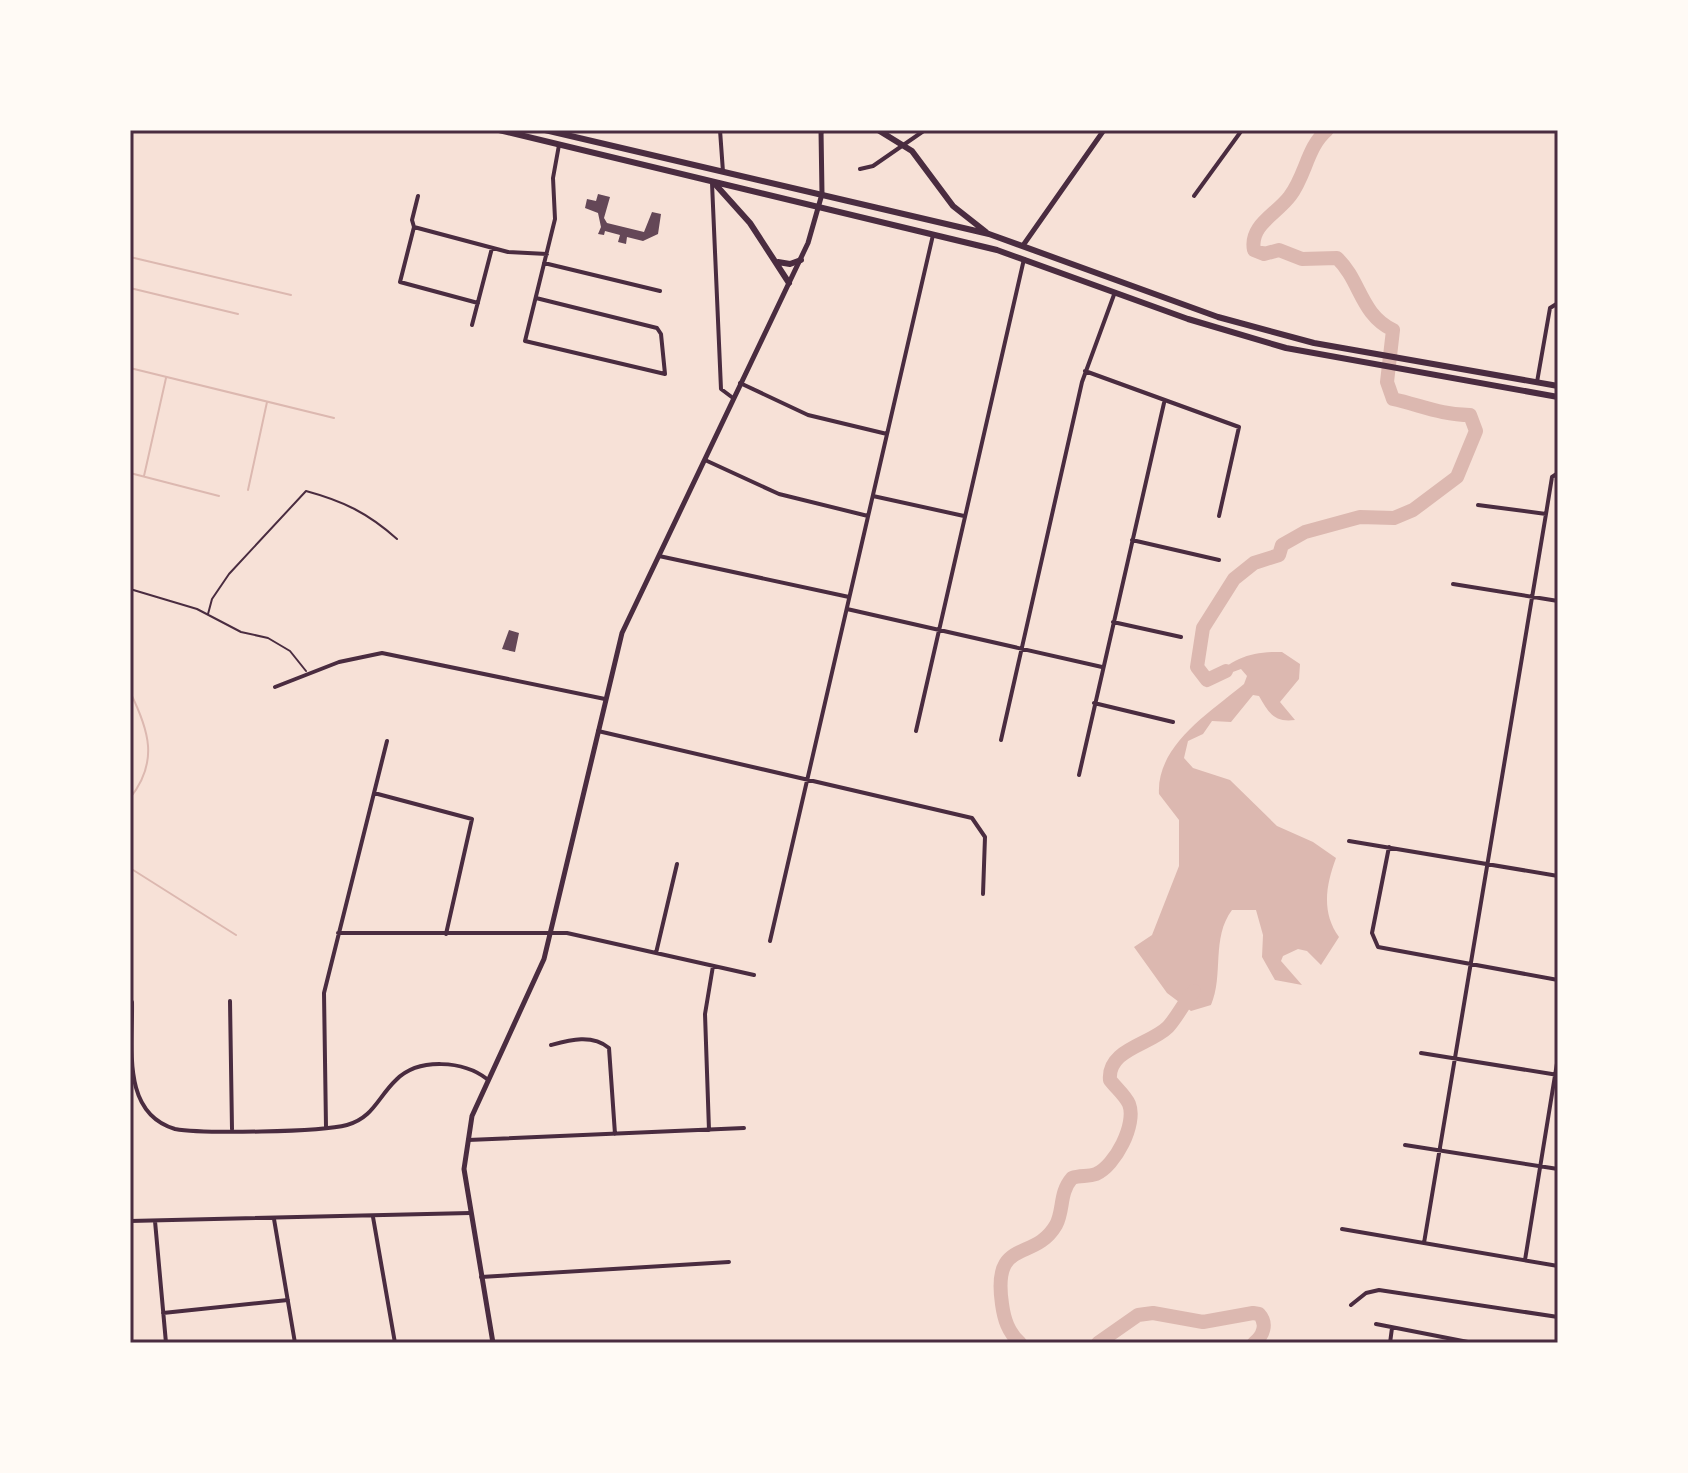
<svg xmlns="http://www.w3.org/2000/svg" width="1688" height="1473" viewBox="0 0 1688 1473" font-family="'PT Sans Narrow',sans-serif">
<rect width="100%" height="100%" fill="#f7e1d7"/>
<path fill="#dcb8b0" d="M1282 652 1300 664 1299 679 1280 702 1295 720C1274 723 1268 712 1259 696L1253 695 1231 722 1212 721 1203 734 1188 741 1184 758 1193 768 1230 780 1277 826 1313 842 1336 858C1326 885 1321 912 1339 937L1321 965 1307 951 1298 949 1283 956 1281 961 1302 985 1275 980 1262 957 1263 935 1256 910H1232C1211 938 1224 975 1211 1005L1191 1011 1167 993 1134 947 1152 935 1179 866V820L1159 794C1156 745 1212 711 1244 684L1247 676 1241 669 1211 680C1232 658 1252 651 1282 652Z"/>
<g fill="none" stroke-linecap="round" stroke-linejoin="round">
<path stroke="#dcb8b0" stroke-width="2" d="M130 257 291 295
M130 288 238 314
M130 368 334 418
M130 473 219 496
M144 476 166 378
M248 490 267 402
M130 692C149 730 159 762 130 798
M130 868 236 935"/>
<path stroke="#dcb8b0" stroke-width="14" d="M1226 671 1207 680 1197 667 1203 628 1234 579 1254 563 1279 555 1282 545 1305 532 1360 517 1394 518 1413 510 1457 477 1476 431 1470 415C1442 415 1420 405 1393 399L1387 382 1393 330C1360 314 1361 281 1337 258L1302 259 1279 250 1264 254 1254 250C1249 225 1277 214 1290 196 1306 175 1307 147 1327 130
M1020 1343C1008 1332 1004 1319 1002 1304 992 1236 1034 1263 1056 1225 1064 1210 1059 1193 1072 1178 1080 1175 1088 1177 1096 1174 1115 1166 1137 1124 1129 1104 1125 1095 1116 1088 1110 1080 1107 1049 1150 1045 1168 1027 1178 1016 1184 1002 1194 991
M1098 1343 1138 1315 1153 1313 1203 1322 1253 1313 1259 1314C1268 1324 1263 1336 1254 1343"/>
</g>
<path fill="#644757" d="M598 194 610 197 604 218 607 223 644 232 652 212 661 214 658 234 643 241 627 237 626 244 618 242 620 235 605 231 604 235 598 234 601 227 598 213 585 208 587 199 596 201Z
M509 630 519 633 515 652 502 649Z"/>
<g fill="none" stroke-linecap="round" stroke-linejoin="round">
<path stroke="#4a2c40" stroke-width="2" d="M130 589 197 609 241 632 268 638 290 651 306 671
M208 614 212 599 229 574 306 491C343 501 368 513 397 539"/>
<path stroke="#4a2c40" stroke-width="4" d="M720 130 723 172
M860 169 873 166 925 130
M712 183 721 389 733 398
M418 196 412 220 414 227 508 252 547 254
M1194 196 1242 130
M414 227 400 282 478 303
M544 263 660 291
M536 298 657 328 661 334 665 374 525 341 555 219 553 178 559 145
M472 325 492 248
M1085 371 1239 427 1219 516
M1537 382 1550 308 1558 303
M740 383 808 415 887 434
M705 460 779 494 868 516
M873 496 964 516
M1478 505 1546 514
M1132 540 1219 560
M659 556 849 597
M1453 584 1558 601
M847 609 1102 667
M1113 622 1181 637
M275 687 339 662 382 653 605 699
M1094 703 1173 722
M598 731 972 818 985 837 983 894
M916 731 1024 259
M1001 740 1082 382 1115 292
M1079 775 1164 403
M374 793 472 819 446 934
M1349 841 1558 876
M1389 847 1372 933 1378 947 1558 980
M338 933H567L754 975
M770 941 933 235
M656 953 677 864
M230 1001 232 1129
M132 1002C133 1047 121 1113 175 1129 202 1134 321 1132 347 1125 373 1118 378 1097 396 1080 419 1057 464 1061 487 1079
M551 1045C570 1040 592 1034 609 1048L615 1134
M1421 1053 1558 1075
M326 1127 324 993 387 741
M709 1130 705 1014 713 966
M468 1140 744 1128
M1405 1145 1558 1169
M373 1217 395 1343
M274 1219 295 1343
M130 1221 470 1213
M155 1221 166 1343
M1342 1229 1558 1266
M1424 1243 1546 514 1552 477 1558 473
M1525 1260 1558 1057
M481 1277 729 1262
M1351 1305 1366 1293 1379 1290 1558 1317
M163 1313 288 1300
M1376 1324 1473 1343
M1390 1343 1392 1328"/>
<path stroke="#4a2c40" stroke-width="5" d="M1024 244 1104 130
M493 1343 464 1169 472 1116 544 959 622 633 808 243 822 194 821 130"/>
<path stroke="#4a2c40" stroke-width="6" d="M499 130 997 250 1188 319 1286 348 1558 397
M545 130 989 234 1218 317 1314 343 1558 386
M878 130 912 151 953 206 986 232
M821 131 824 130
M715 184 750 223 789 283
M778 262 790 264 801 260"/>
</g>
<rect width="1688" height="1473" fill="none" stroke="#fffaf5" stroke-width="264"/>
<rect x="132" y="132" width="1424" height="1209" fill="none" stroke="#4a2c40" stroke-width="3"/>
</svg>
